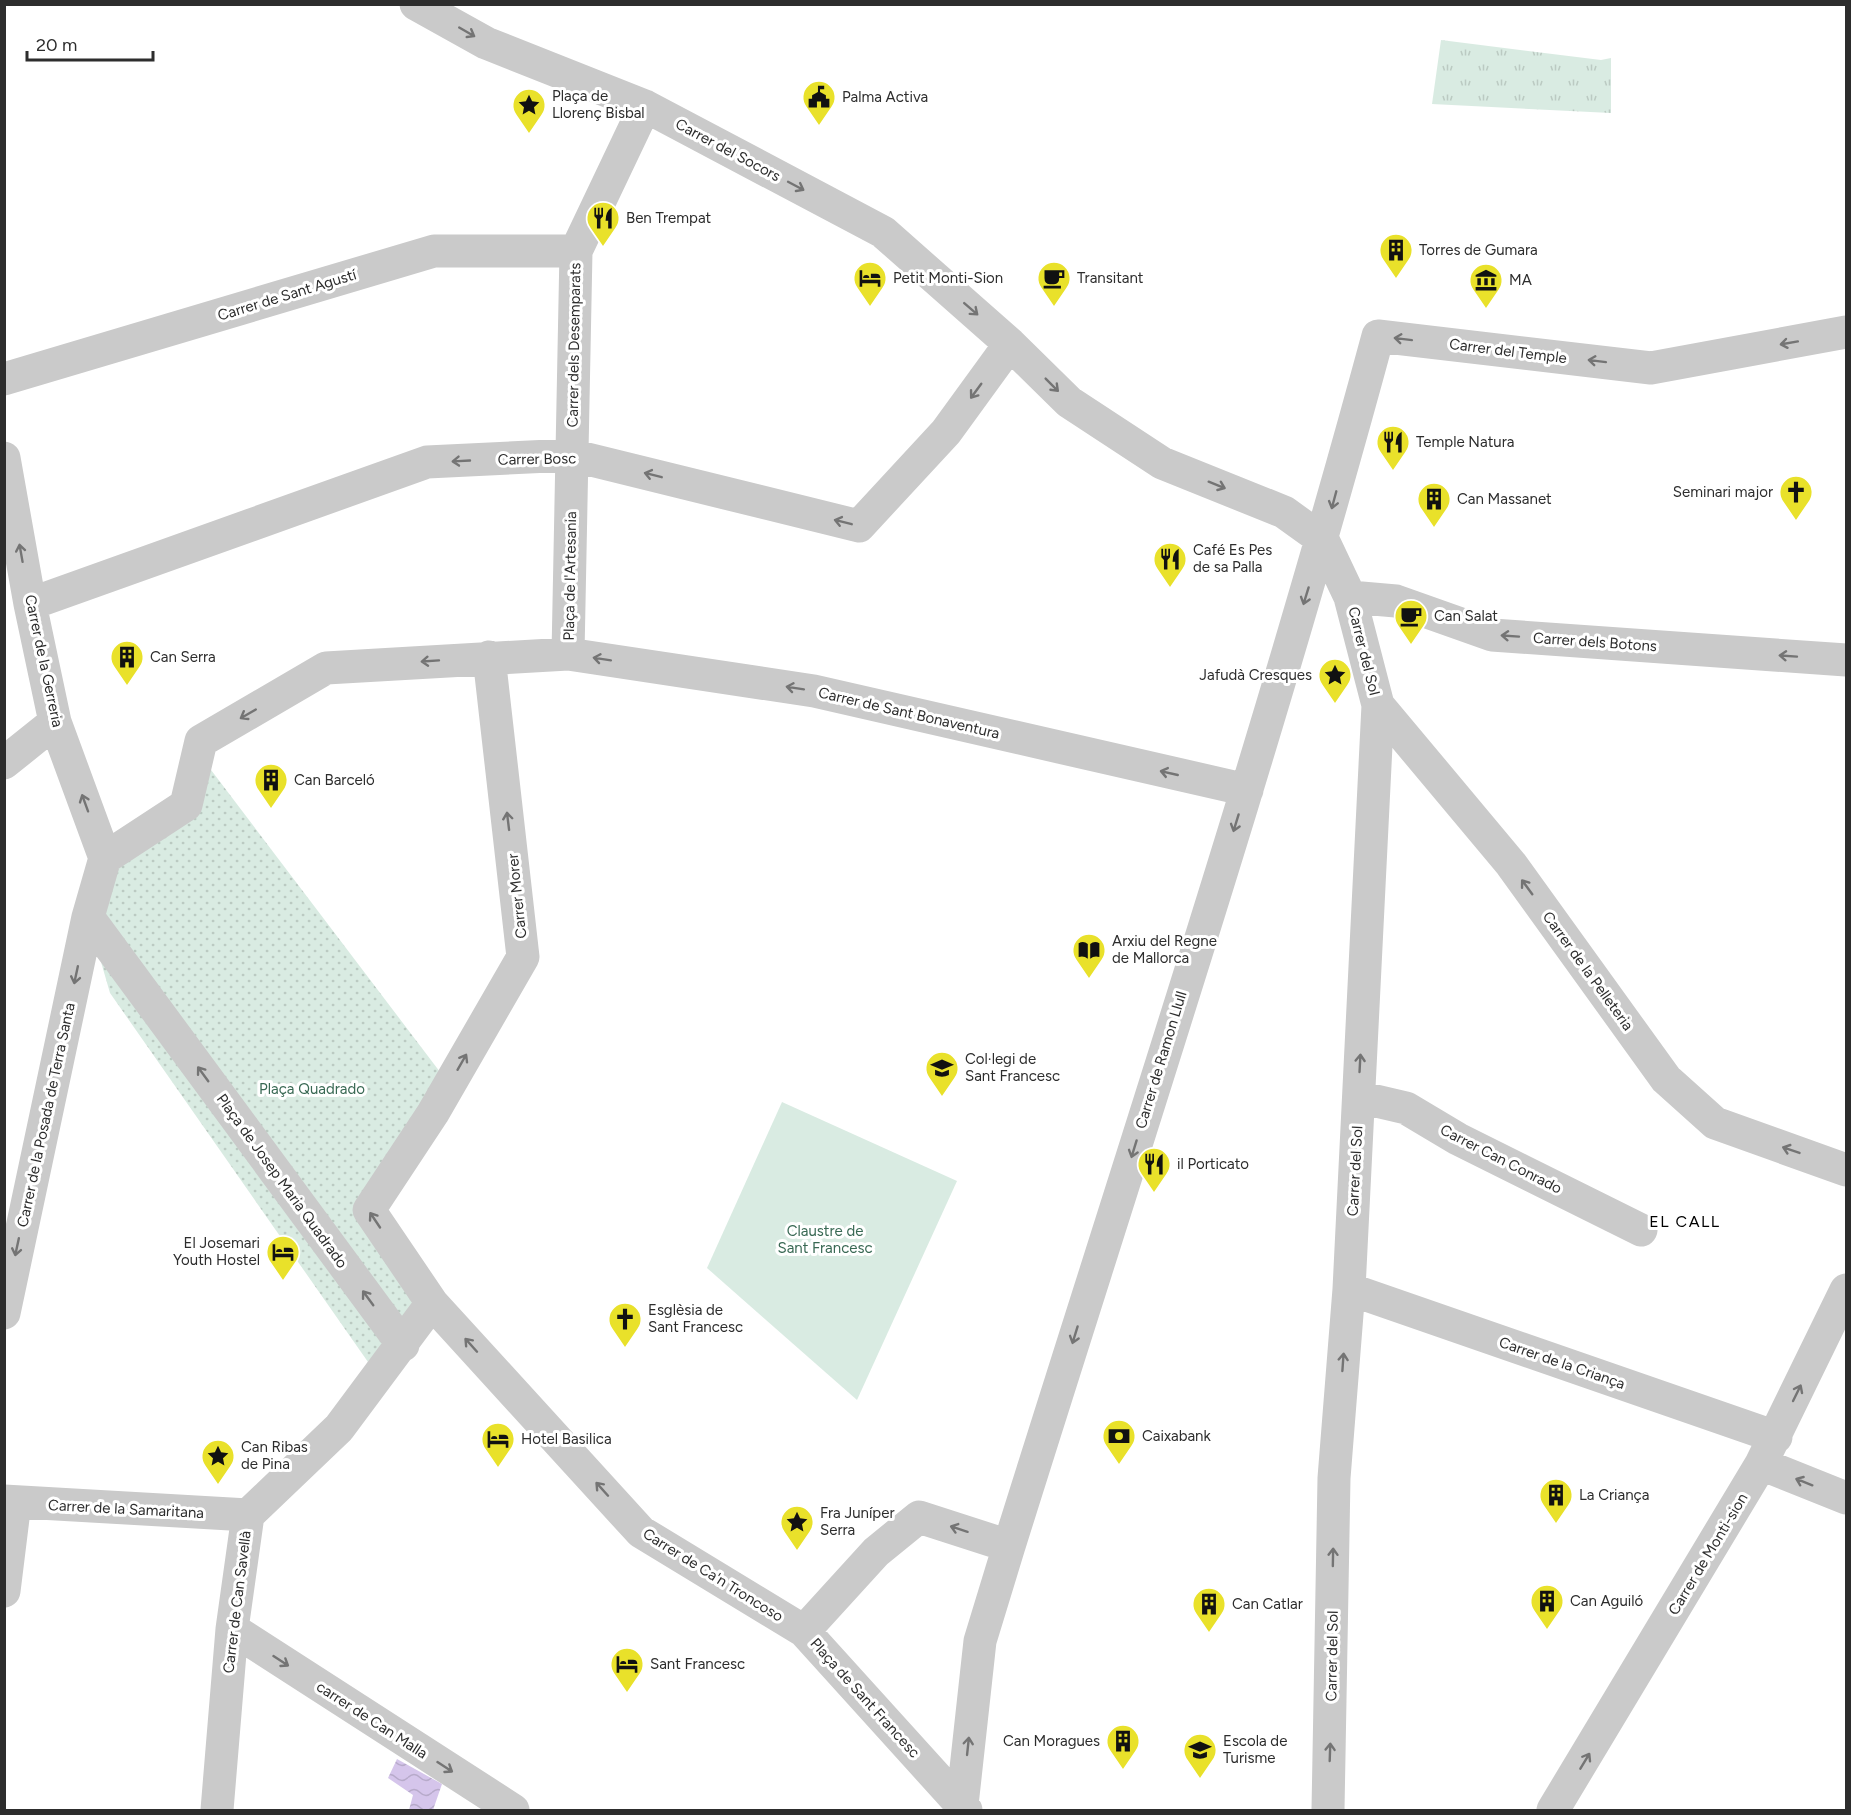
<svg xmlns="http://www.w3.org/2000/svg" width="1851" height="1815" viewBox="0 0 1851 1815" font-family="Figtree,sans-serif">
<defs>
<pattern id="grass-tufts" width="24" height="20" patternUnits="userSpaceOnUse" patternTransform="scale(1.5)"><rect width="24" height="20" fill="#d9ebe2"/><path d="M3 7l-1-3M5 7V3M7 7l1-3M15 17l-1-3M17 17v-4M19 17l1-3" fill="none" stroke="#bbcac2"/></pattern>
<pattern id="park-dots" width="8" height="8" patternUnits="userSpaceOnUse" patternTransform="scale(1.5)"><rect width="8" height="8" fill="#d9ebe2"/><path d="M2 2h.1M6 6h.1" fill="none" stroke="#bbcac2" stroke-width="1.8" stroke-linecap="round"/></pattern>
<pattern id="water-waves" width="16" height="10" patternUnits="userSpaceOnUse" patternTransform="scale(1.5)"><rect width="16" height="10" fill="#d5c5eb"/><path d="M0 5q4-4 8 0t8 0" fill="none" stroke="#b7aaca"/></pattern>
</defs>
<rect width="100%" height="100%" fill="#fff"/>
<path fill="url(#grass-tufts)" d="M1441 40 1601 60 1611 58V113L1432 104Z"/>
<path fill="url(#park-dots)" d="M205 762 440 1072 369 1210 432 1303 368 1362 110 993 88 917 105 858 186 805Z"/>
<path fill="#d9ebe2" d="M782 1102 957 1181 857 1400 707 1268Z"/>
<path fill="url(#water-waves)" d="M397 1759 442 1784 433 1810H409L413 1795 388 1778Z"/>
<g fill="none" stroke-linecap="round" stroke-linejoin="round">
<path stroke="#cacaca" stroke-width="33" d="M416 4 486 43 645 106 883 232 1010 344 1069 402 1162 463 1284 512 1323 540 1350 597 1378 705 1349 1289 1334 1478 1328 1810
M4 379 434 251H576
M4 458 30 604 55 722 105 858
M1350 597 1396 601 1492 635 1846 660
M30 604 427 462 571 455 859 526 946 432 1010 344
M568 654 814 691 1247 790
M489 657 523 957 433 1113 369 1210 432 1303 641 1532 804 1631
M1378 705 1511 864 1666 1079 1715 1123 1846 1170
M4 763 55 722
M1359 1097 1406 1108 1458 1139 1641 1230
M1349 1289 1776 1437
M4 1313 88 917
M403 1345 88 917 105 858 186 805 201 741 326 668 568 654 576 251 645 106
M1761 1464 1846 1498
M4 1501 248 1515
M1009 1546C1135 1144 1268 743 1378 336L1651 368 1846 332
M4 1591 15 1502
M232 1629 513 1810
M962 1805 980 1641 1009 1546 919 1517 876 1552 804 1631 966 1810
M217 1810 232 1629 248 1515 339 1428 432 1303
M1553 1810 1761 1464 1846 1290"/>
</g>
<defs><path id="oneway-shaft" d="M-6 0H5M1.5-3L5.5 0L1.5 3" fill="none" stroke-width="1.6" stroke-linecap="round" stroke-linejoin="round" transform="scale(1.5)"/></defs>
<g stroke="#747474">
<use href="#oneway-shaft" transform="translate(467 32) rotate(30)"/>
<use href="#oneway-shaft" transform="translate(796 186) rotate(28)"/>
<use href="#oneway-shaft" transform="translate(971 309) rotate(41)"/>
<use href="#oneway-shaft" transform="translate(1403 339) rotate(-173)"/>
<use href="#oneway-shaft" transform="translate(1789 343) rotate(170)"/>
<use href="#oneway-shaft" transform="translate(1597 361) rotate(-173)"/>
<use href="#oneway-shaft" transform="translate(1052 385) rotate(45)"/>
<use href="#oneway-shaft" transform="translate(976 391) rotate(126)"/>
<use href="#oneway-shaft" transform="translate(461 461) rotate(177)"/>
<use href="#oneway-shaft" transform="translate(653 475) rotate(-166)"/>
<use href="#oneway-shaft" transform="translate(1217 485) rotate(22)"/>
<use href="#oneway-shaft" transform="translate(1334 500) rotate(105)"/>
<use href="#oneway-shaft" transform="translate(843 522) rotate(-166)"/>
<use href="#oneway-shaft" transform="translate(21 553) rotate(-100)"/>
<use href="#oneway-shaft" transform="translate(1306 596) rotate(107)"/>
<use href="#oneway-shaft" transform="translate(1510 636) rotate(-176)"/>
<use href="#oneway-shaft" transform="translate(1788 656) rotate(-176)"/>
<use href="#oneway-shaft" transform="translate(602 659) rotate(-171)"/>
<use href="#oneway-shaft" transform="translate(430 661) rotate(176)"/>
<use href="#oneway-shaft" transform="translate(795 688) rotate(-171)"/>
<use href="#oneway-shaft" transform="translate(248 714) rotate(150)"/>
<use href="#oneway-shaft" transform="translate(1169 773) rotate(-167)"/>
<use href="#oneway-shaft" transform="translate(85 803) rotate(-110)"/>
<use href="#oneway-shaft" transform="translate(508 821) rotate(-97)"/>
<use href="#oneway-shaft" transform="translate(1236 823) rotate(107)"/>
<use href="#oneway-shaft" transform="translate(1527 887) rotate(-126)"/>
<use href="#oneway-shaft" transform="translate(76 975) rotate(102)"/>
<use href="#oneway-shaft" transform="translate(462 1062) rotate(-60)"/>
<use href="#oneway-shaft" transform="translate(1360 1063) rotate(-87)"/>
<use href="#oneway-shaft" transform="translate(203 1074) rotate(-126)"/>
<use href="#oneway-shaft" transform="translate(1134 1149) rotate(107)"/>
<use href="#oneway-shaft" transform="translate(1791 1150) rotate(-161)"/>
<use href="#oneway-shaft" transform="translate(375 1220) rotate(-124)"/>
<use href="#oneway-shaft" transform="translate(17 1247) rotate(102)"/>
<use href="#oneway-shaft" transform="translate(368 1298) rotate(-126)"/>
<use href="#oneway-shaft" transform="translate(1075 1335) rotate(107)"/>
<use href="#oneway-shaft" transform="translate(471 1345) rotate(-132)"/>
<use href="#oneway-shaft" transform="translate(1343 1362) rotate(-86)"/>
<use href="#oneway-shaft" transform="translate(1797 1393) rotate(-64)"/>
<use href="#oneway-shaft" transform="translate(1804 1482) rotate(-158)"/>
<use href="#oneway-shaft" transform="translate(602 1489) rotate(-132)"/>
<use href="#oneway-shaft" transform="translate(959 1529) rotate(-162)"/>
<use href="#oneway-shaft" transform="translate(1333 1557) rotate(-89)"/>
<use href="#oneway-shaft" transform="translate(281 1661) rotate(33)"/>
<use href="#oneway-shaft" transform="translate(968 1746) rotate(-84)"/>
<use href="#oneway-shaft" transform="translate(1330 1752) rotate(-88)"/>
<use href="#oneway-shaft" transform="translate(1585 1761) rotate(-59)"/>
<use href="#oneway-shaft" transform="translate(445 1767) rotate(33)"/>
</g>
<defs>
<symbol id="civic-pin" viewBox="-11 -11 22 30"><path d="M0 17L-7.5 6A9.5 9.5 0 1 1 7.5 6Z" fill="#e9e12a" stroke="#fff"/><path d="M-.6-6.5H3V-4.5H.6V-3L4-1V1h2V6H-6V1h2V-1L-.6-3ZM-1.2 2.5V6h2.4V2.5Z" fill="#111"/></symbol>
<symbol id="sight-pin" viewBox="-11 -11 22 30"><path d="M0 17L-7.5 6A9.5 9.5 0 1 1 7.5 6Z" fill="#e9e12a" stroke="#fff"/><path d="M0-6L1.8-2.2L6-1.7L2.9 1.2L3.7 5.4L0 3.3L-3.7 5.4L-2.9 1.2L-6-1.7L-1.8-2.2Z" fill="#111"/></symbol>
<symbol id="restaurant-pin" viewBox="-11 -11 22 30"><path d="M0 17L-7.5 6A9.5 9.5 0 1 1 7.5 6Z" fill="#e9e12a" stroke="#fff"/><path d="M-5-6h1v4h1v-4h1v4h1v-4h1v5L-1.5 .5V6h-2V.5L-5-1ZM5-6V6H3V1.5H1.5Q1.5-4 5-6Z" fill="#111"/></symbol>
<symbol id="building-pin" viewBox="-11 -11 22 30"><path d="M0 17L-7.5 6A9.5 9.5 0 1 1 7.5 6Z" fill="#e9e12a" stroke="#fff"/><path d="M-4-6H4V6H1V3H-1V6H-4ZM-2.5-4.3h1.7v1.8h-1.7ZM.8-4.3h1.7v1.8H.8ZM-2.5-1h1.7V.8h-1.7ZM.8-1h1.7V.8H.8Z" fill="#111"/></symbol>
<symbol id="hotel-pin" viewBox="-11 -11 22 30"><path d="M0 17L-7.5 6A9.5 9.5 0 1 1 7.5 6Z" fill="#e9e12a" stroke="#fff"/><path d="M-6-4.5h1.5V1H6V5H4.5V3h-9V5H-6ZM-4 0a1.8 1.8 0 1 1 3.6 0ZM.5 0V-2.5h3Q6-2.5 6 0Z" fill="#111"/></symbol>
<symbol id="cafe-pin" viewBox="-11 -11 22 30"><path d="M0 17L-7.5 6A9.5 9.5 0 1 1 7.5 6Z" fill="#e9e12a" stroke="#fff"/><path d="M-5.5-4.5H6V0H3Q3 3.5 0 3.5H-2.5Q-5.5 3.5-5.5 0ZM3-3.2v2h1.7v-2ZM-6 4.5H4V6H-6Z" fill="#111"/></symbol>
<symbol id="museum-pin" viewBox="-11 -11 22 30"><path d="M0 17L-7.5 6A9.5 9.5 0 1 1 7.5 6Z" fill="#e9e12a" stroke="#fff"/><path d="M0-6L6-3V-2H-6V-3ZM-5-1h2V3h-2ZM-1-1h2V3h-2ZM3-1h2V3H3ZM-6 4H6V6H-6Z" fill="#111"/></symbol>
<symbol id="church-pin" viewBox="-11 -11 22 30"><path d="M0 17L-7.5 6A9.5 9.5 0 1 1 7.5 6Z" fill="#e9e12a" stroke="#fff"/><path d="M-1.2-6h2.4v3.5h3.3v2.4h-3.3V6h-2.4V-.1h-3.3v-2.4h3.3Z" fill="#111"/></symbol>
<symbol id="library-pin" viewBox="-11 -11 22 30"><path d="M0 17L-7.5 6A9.5 9.5 0 1 1 7.5 6Z" fill="#e9e12a" stroke="#fff"/><path d="M-6-4Q-3-5.5-.7-3.5V5Q-3 3-6 4ZM6-4Q3-5.5 .7-3.5V5Q3 3 6 4Z" fill="#111"/></symbol>
<symbol id="school-pin" viewBox="-11 -11 22 30"><path d="M0 17L-7.5 6A9.5 9.5 0 1 1 7.5 6Z" fill="#e9e12a" stroke="#fff"/><path d="M0-5L7-2L0 1L-7-2ZM-4 1L0 2.5L4 1V4Q0 6-4 4Z" fill="#111"/></symbol>
<symbol id="bank-pin" viewBox="-11 -11 22 30"><path d="M0 17L-7.5 6A9.5 9.5 0 1 1 7.5 6Z" fill="#e9e12a" stroke="#fff"/><path d="M-6-4H6V4H-6ZM0-2.3a2.3 2.3 0 1 0 0 4.6a2.3 2.3 0 1 0 0-4.6Z" fill="#111"/></symbol>
<symbol id="university-pin" viewBox="-11 -11 22 30"><path d="M0 17L-7.5 6A9.5 9.5 0 1 1 7.5 6Z" fill="#e9e12a" stroke="#fff"/><path d="M0-5L7-2L0 1L-7-2ZM-4 1L0 2.5L4 1V4Q0 6-4 4Z" fill="#111"/></symbol>
</defs>
<g fill-rule="evenodd">
<use href="#civic-pin" x="800" y="78" width="38" height="52"/>
<use href="#sight-pin" x="510" y="86" width="38" height="52"/>
<use href="#restaurant-pin" x="584" y="199" width="38" height="52"/>
<use href="#building-pin" x="1377" y="231" width="38" height="52"/>
<use href="#hotel-pin" x="851" y="259" width="38" height="52"/>
<use href="#cafe-pin" x="1035" y="259" width="38" height="52"/>
<use href="#museum-pin" x="1467" y="261" width="38" height="52"/>
<use href="#restaurant-pin" x="1374" y="423" width="38" height="52"/>
<use href="#church-pin" x="1777" y="473" width="38" height="52"/>
<use href="#building-pin" x="1415" y="480" width="38" height="52"/>
<use href="#restaurant-pin" x="1151" y="540" width="38" height="52"/>
<use href="#cafe-pin" x="1392" y="597" width="38" height="52"/>
<use href="#building-pin" x="108" y="638" width="38" height="52"/>
<use href="#sight-pin" x="1316" y="656" width="38" height="52"/>
<use href="#building-pin" x="252" y="761" width="38" height="52"/>
<use href="#library-pin" x="1070" y="931" width="38" height="52"/>
<use href="#school-pin" x="923" y="1049" width="38" height="52"/>
<use href="#restaurant-pin" x="1135" y="1145" width="38" height="52"/>
<use href="#hotel-pin" x="264" y="1233" width="38" height="52"/>
<use href="#church-pin" x="606" y="1300" width="38" height="52"/>
<use href="#bank-pin" x="1100" y="1417" width="38" height="52"/>
<use href="#hotel-pin" x="479" y="1420" width="38" height="52"/>
<use href="#sight-pin" x="199" y="1437" width="38" height="52"/>
<use href="#building-pin" x="1537" y="1476" width="38" height="52"/>
<use href="#sight-pin" x="778" y="1503" width="38" height="52"/>
<use href="#building-pin" x="1528" y="1582" width="38" height="52"/>
<use href="#building-pin" x="1190" y="1585" width="38" height="52"/>
<use href="#hotel-pin" x="608" y="1645" width="38" height="52"/>
<use href="#building-pin" x="1104" y="1722" width="38" height="52"/>
<use href="#university-pin" x="1181" y="1731" width="38" height="52"/>
</g>
<g text-anchor="middle" stroke-width="6" stroke-linejoin="round" paint-order="stroke">
<g font-size="15" fill="#2d2d2d" stroke="#fff" text-anchor="start">
<text x="552" y="101">Plaça de<tspan x="552" dy="17">Llorenç Bisbal</tspan></text>
<text x="842" y="102">Palma Activa</text>
<text x="626" y="223">Ben Trempat</text>
<text x="1419" y="255">Torres de Gumara</text>
<text x="893" y="283">Petit Monti-Sion</text>
<text x="1077" y="283">Transitant</text>
<text x="1509" y="285">MA</text>
<text x="1416" y="447">Temple Natura</text>
<text x="1773" y="497" text-anchor="end">Seminari major</text>
<text x="1457" y="504">Can Massanet</text>
<text x="1193" y="555">Café Es Pes<tspan x="1193" dy="17">de sa Palla</tspan></text>
<text x="1434" y="621">Can Salat</text>
<text x="150" y="662">Can Serra</text>
<text x="1312" y="680" text-anchor="end">Jafudà Cresques</text>
<text x="294" y="785">Can Barceló</text>
<text x="1112" y="946">Arxiu del Regne<tspan x="1112" dy="17">de Mallorca</tspan></text>
<text x="965" y="1064">Col·legi de<tspan x="965" dy="17">Sant Francesc</tspan></text>
<text x="1177" y="1169">il Porticato</text>
<text x="260" y="1248" text-anchor="end">El Josemari<tspan x="260" dy="17">Youth Hostel</tspan></text>
<text x="648" y="1315">Esglèsia de<tspan x="648" dy="17">Sant Francesc</tspan></text>
<text x="1142" y="1441">Caixabank</text>
<text x="521" y="1444">Hotel Basilica</text>
<text x="241" y="1452">Can Ribas<tspan x="241" dy="17">de Pina</tspan></text>
<text x="1579" y="1500">La Criança</text>
<text x="820" y="1518">Fra Juníper<tspan x="820" dy="17">Serra</tspan></text>
<text x="1570" y="1606">Can Aguiló</text>
<text x="1232" y="1609">Can Catlar</text>
<text x="650" y="1669">Sant Francesc</text>
<text x="1100" y="1746" text-anchor="end">Can Moragues</text>
<text x="1223" y="1746">Escola de<tspan x="1223" dy="17">Turisme</tspan></text>
</g>
<g font-size="15" fill="#2d2d2d" stroke="#fff">
<text transform="translate(728 150) rotate(28)" y="5">Carrer del Socors</text>
<text transform="translate(287 295) rotate(-17)" y="5">Carrer de Sant Agustí</text>
<text transform="translate(574 345) rotate(-89)" y="5">Carrer dels Desemparats</text>
<text transform="translate(1508 351) rotate(7)" y="5">Carrer del Temple</text>
<text transform="translate(537 459) rotate(-1)" y="5">Carrer Bosc</text>
<text transform="translate(570 576) rotate(-89)" y="5">Plaça de l'Artesania</text>
<text transform="translate(1595 642) rotate(4)" y="5">Carrer dels Botons</text>
<text transform="translate(1364 651) rotate(76)" y="5">Carrer del Sol</text>
<text transform="translate(44 661) rotate(78)" y="5">Carrer de la Gerreria</text>
<text transform="translate(909 713) rotate(13)" y="5">Carrer de Sant Bonaventura</text>
<text transform="translate(517 896) rotate(-96)" y="5">Carrer Morer</text>
<text transform="translate(1588 971) rotate(54)" y="5">Carrer de la Pelleteria</text>
<text transform="translate(1161 1060) rotate(-73)" y="5">Carrer de Ramon Llull</text>
<text transform="translate(46 1115) rotate(-78)" y="5">Carrer de la Posada de Terra Santa</text>
<text transform="translate(1501 1159) rotate(27)" y="5">Carrer Can Conrado</text>
<text transform="translate(1355 1171) rotate(-87)" y="5">Carrer del Sol</text>
<text transform="translate(282 1181) rotate(54)" y="5">Plaça de Josep Maria Quadrado</text>
<text transform="translate(1562 1363) rotate(19)" y="5">Carrer de la Criança</text>
<text transform="translate(126 1509) rotate(3)" y="5">Carrer de la Samaritana</text>
<text transform="translate(1708 1554) rotate(-59)" y="5">Carrer de Monti-sion</text>
<text transform="translate(713 1575) rotate(32)" y="5">Carrer de Ca'n Troncoso</text>
<text transform="translate(237 1602) rotate(-83)" y="5">Carrer de Can Savellà</text>
<text transform="translate(1332 1656) rotate(-89)" y="5">Carrer del Sol</text>
<text transform="translate(865 1698) rotate(48)" y="5">Plaça de Sant Francesc</text>
<text transform="translate(372 1720) rotate(33)" y="5">carrer de Can Malla</text>
</g>
<g font-size="15" fill="#396954" stroke="#fff">
<text x="312" y="1094">Plaça Quadrado</text>
<text x="825" y="1236">Claustre de<tspan x="825" dy="17">Sant Francesc</tspan></text>
</g>
<g font-size="16" letter-spacing="1.5" fill="#000" stroke="#fff">
<text x="1685" y="1227">EL CALL</text>
</g>
</g>
<rect width="1851" height="1815" fill="none" stroke="#2d2d2d" stroke-width="12"/>
<path d="M27 51v9h126v-9" fill="none" stroke="#2d2d2d" stroke-width="3"/>
<text x="36" y="51" font-size="18" fill="#2d2d2d" stroke="#ffffff" stroke-width="4.5" paint-order="stroke">20 m</text>
</svg>
